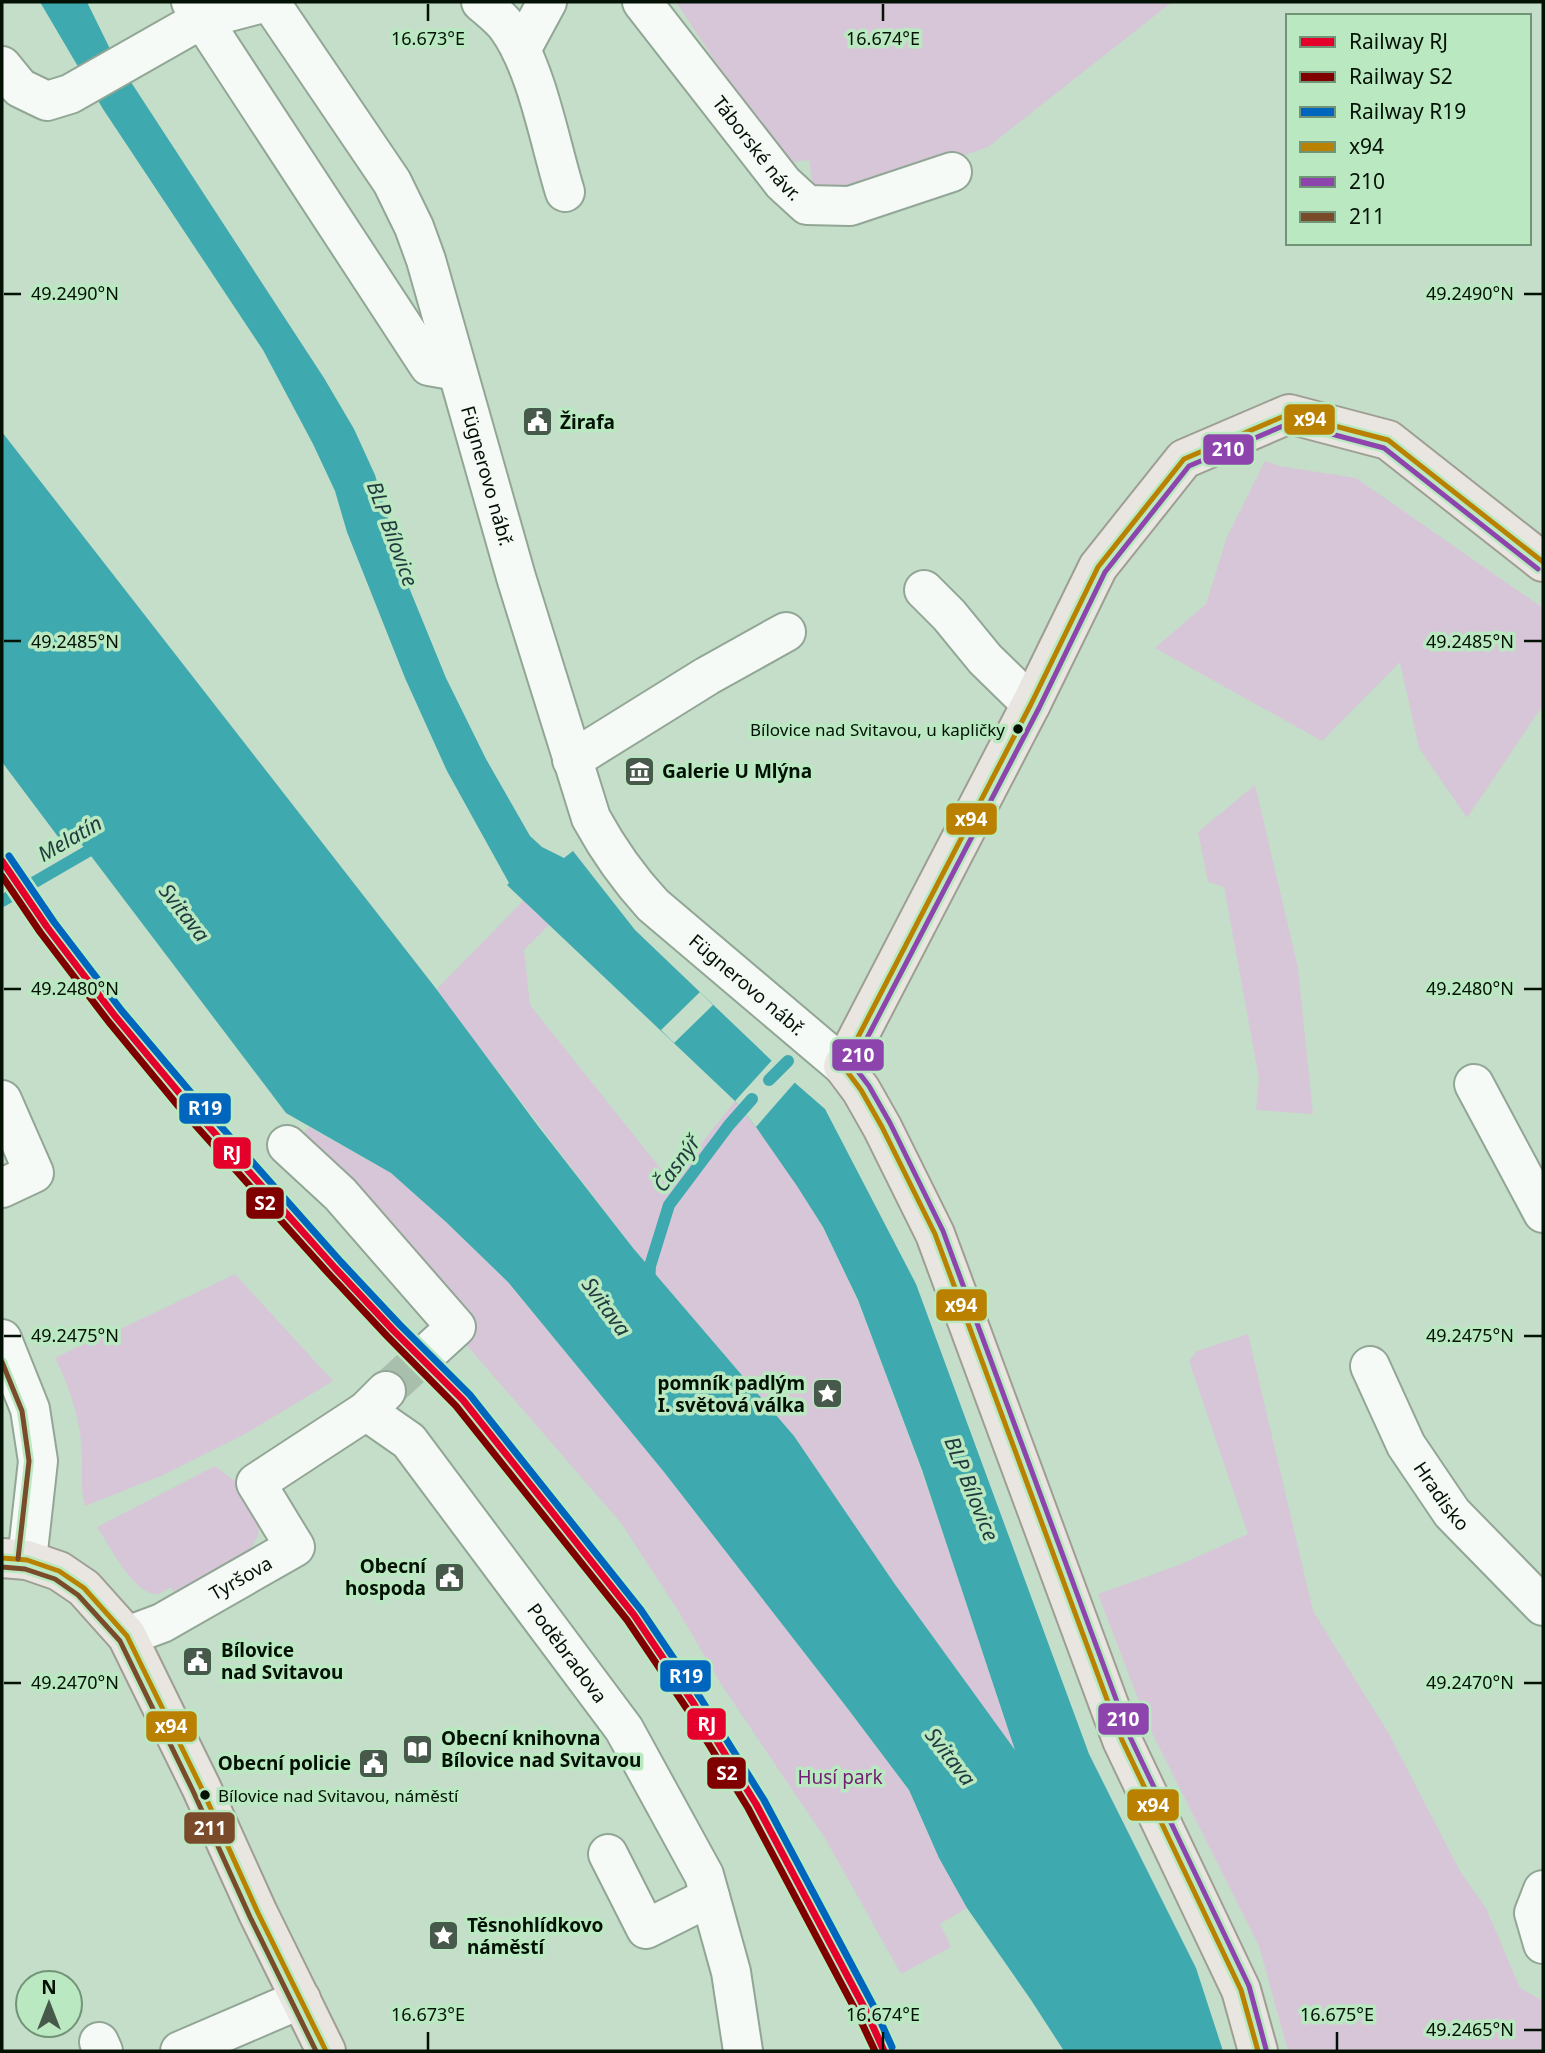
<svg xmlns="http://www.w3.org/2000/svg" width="1545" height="2053" viewBox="0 0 1545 2053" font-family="'Noto Sans',sans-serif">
<rect width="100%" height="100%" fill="#c4dec9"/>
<path fill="#d7c6d8" d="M676 2H1172L988 147 846 195 813 187 809 160 791 162 777 155Z
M1265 461 1279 466 1356 478 1543 608V705L1467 818 1419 748 1400 662 1322 741 1155 648 1206 604 1227 537Z
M1255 785 1298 968 1313 1114 1256 1110 1259 1079 1224 887 1208 882 1198 832Z
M524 900 549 925 524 950 530 1005 668 1178H674L735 1101C767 1140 798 1182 822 1227 852 1281 873 1339 894 1397 939 1514 976 1634 1016 1752L894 1583 794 1436 633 1248 436 990Z
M309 1127 391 1173 446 1222 508 1282 664 1472 848 1709 909 1790 939 1858 967 1908 940 1924 951 1947 901 1974 826 1840 721 1684 677 1609 621 1523 292 1144Z
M235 1274 333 1381 245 1434 161 1476 85 1506C79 1485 84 1463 81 1441 78 1413 68 1383 55 1358L104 1334 106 1336Z
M1248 1334 1313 1611 1389 1734 1461 1873 1486 1908 1520 1988 1543 2001V2051H1288L1259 1946 1149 1727 1098 1594 1179 1565 1248 1534 1189 1361 1197 1351Z
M215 1466 241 1486 259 1522 258 1536 251 1548 184 1595 177 1599 171 1587C166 1590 162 1593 156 1594 133 1594 109 1544 97 1527Z"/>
<path fill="#3ea9ae" d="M40 2H87L112 53 324 378 354 429 375 475 408 585 446 678 486 759 530 836 542 847 564 858 573 851 635 930 794 1082 825 1109 916 1284 1089 1754 1196 1968 1223 2051H1064L1031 2000 967 1908 939 1858 909 1790 848 1709 664 1472 508 1282 446 1222 391 1173 286 1113 88 852 77 839 65 846 2 762V432L434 986 538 1126 633 1248 794 1436 894 1583 1015 1750 922 1470 858 1300 823 1227 797 1186 756 1127 735 1101 507 885 509 883 447 771 405 678 347 532 335 491 313 444 263 350 103 109Z"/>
<path fill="#c4dec9" d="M700 992 713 1005 674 1043 661 1030Z
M774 1058 797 1080 756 1127 735 1101Z"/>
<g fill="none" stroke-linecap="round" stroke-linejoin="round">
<path stroke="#3ea9ae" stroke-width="12" d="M2 901 102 843
M769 1080 788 1061
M649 1284 650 1266 669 1205 729 1125 752 1099"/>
<path stroke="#a7bfac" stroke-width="38" stroke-dasharray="38 19" stroke-linecap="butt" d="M386 1391 433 1348"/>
<defs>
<g id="minor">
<path d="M191 2 429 366 457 371"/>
<path id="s1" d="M270 2 392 182 414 227 426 260 516 577 591 818C609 851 628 878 653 905L843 1066"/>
<path d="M481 2C490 10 501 18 508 28 537 68 550 144 565 192"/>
<path id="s2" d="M642 2 783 183 807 205 850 206 952 172"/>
<path d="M521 50 547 2"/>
<path d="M2 66 20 88 47 101 70 94 202 19 267 2"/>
<path d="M924 590 949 615 985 659 1031 704"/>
<path d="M572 760 707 676 786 632"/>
<path d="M1474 1084 1543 1213"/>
<path d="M2 1100 34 1173 2 1188"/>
<path d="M287 1145 340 1194 456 1327 433 1348"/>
<path d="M2 1339 30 1409 38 1461 27 1560"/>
<path id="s3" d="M1370 1366 1406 1445 1452 1513 1543 1606"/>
<path id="s4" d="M366 1411 409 1441 624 1729 704 1875 731 1972 743 2051"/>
<path id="s5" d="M127 1636 162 1623 295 1547 256 1483 366 1411 386 1391"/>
<path d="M608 1854 646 1929 710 1897"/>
<path d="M1543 1890 1534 1913 1543 1944"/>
<path d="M99 2042 103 2051"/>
<path d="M180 2051 301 1999"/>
</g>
<path id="major" d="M2 1558 27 1560 59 1571 84 1588 127 1636 201 1787 258 1913 326 2051
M1258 2051 1241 1990 1122 1740 935 1234 882 1127 861 1090 843 1066 1031 704 1098 567 1184 459 1289 414 1388 440 1543 562"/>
</defs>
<use href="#minor" stroke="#92a695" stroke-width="42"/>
<use href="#major" stroke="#9e9e92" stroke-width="42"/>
<use href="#minor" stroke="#f6faf7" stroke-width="38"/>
<use href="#major" stroke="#e9e6e2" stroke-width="38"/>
<defs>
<path id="bus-1" d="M843 1066 1031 704 1098 567 1184 459 1289 414 1388 440 1543 562
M843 1066 861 1090 882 1127 935 1234 1122 1740 1241 1990 1258 2051
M2 1558 27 1560 59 1571 84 1588 127 1636 201 1787 258 1913 326 2051"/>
<path id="bus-2" d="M1266 2049 1249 1986 1130 1737 943 1231 890 1123 869 1086 853 1065 1039 708 1105 572 1189 466 1290 423 1384 448 1538 569"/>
<path id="bus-3" d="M2 1362 22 1411 29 1461 18 1559
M2 1567 25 1569 55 1579 78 1595 120 1641 193 1791 250 1917 316 2051"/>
</defs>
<use href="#bus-1" stroke="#bae9c1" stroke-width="10"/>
<use href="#bus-2" stroke="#bae9c1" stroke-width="10"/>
<use href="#bus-3" stroke="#bae9c1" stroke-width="10"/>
<use href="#bus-1" stroke="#ba8101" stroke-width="5"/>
<use href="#bus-2" stroke="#8e44ad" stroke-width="5"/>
<use href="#bus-3" stroke="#7a4b2a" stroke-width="5"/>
<defs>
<path id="rail-1" d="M2 861 47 927 115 1016 186 1101 335 1268 393 1330 463 1400 634 1615 694 1704 756 1804 866 2011 884 2051"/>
<path id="rail-2" d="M2 876 40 932 108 1021 179 1107 329 1274 387 1336 456 1406 627 1620 687 1709 748 1808 858 2015 875 2051"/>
<path id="rail-3" d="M9 856 54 922 122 1011 193 1095 341 1262 399 1324 470 1395 641 1610 701 1699 764 1800 874 2007 892 2047"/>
</defs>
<use href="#rail-1" stroke="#bae9c1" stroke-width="12"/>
<use href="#rail-2" stroke="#bae9c1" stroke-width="12"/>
<use href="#rail-3" stroke="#bae9c1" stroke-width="12"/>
<use href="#rail-1" stroke="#e4002b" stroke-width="7"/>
<use href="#rail-2" stroke="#800000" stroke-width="7"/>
<use href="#rail-3" stroke="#0065bd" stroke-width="7"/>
</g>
<path fill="none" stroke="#031205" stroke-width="2.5" d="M428 4V21M883 4V21M4 294H21M1524 294H1542M4 641H21M1524 641H1542M4 989H21M1524 989H1542M4 1336H21M1524 1336H1542M4 1683H21M1524 1683H1542M1524 2030H1542M428 2032V2050M883 2032V2050M1337 2032V2050"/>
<defs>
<symbol id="civic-square" viewBox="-11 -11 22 22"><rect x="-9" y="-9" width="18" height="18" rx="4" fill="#47594a" stroke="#bae9c1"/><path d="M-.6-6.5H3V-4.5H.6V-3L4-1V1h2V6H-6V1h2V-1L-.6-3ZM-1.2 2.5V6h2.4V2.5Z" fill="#fff"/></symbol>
<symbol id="museum-square" viewBox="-11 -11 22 22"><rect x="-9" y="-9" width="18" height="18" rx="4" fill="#47594a" stroke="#bae9c1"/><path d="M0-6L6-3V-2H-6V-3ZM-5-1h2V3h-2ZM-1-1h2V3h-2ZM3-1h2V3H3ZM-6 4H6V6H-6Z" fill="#fff"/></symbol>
<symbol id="sight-square" viewBox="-11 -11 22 22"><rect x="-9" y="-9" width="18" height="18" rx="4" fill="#47594a" stroke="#bae9c1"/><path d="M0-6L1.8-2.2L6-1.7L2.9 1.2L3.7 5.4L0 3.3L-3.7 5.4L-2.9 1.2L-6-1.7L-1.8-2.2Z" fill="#fff"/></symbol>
<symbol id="library-square" viewBox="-11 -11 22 22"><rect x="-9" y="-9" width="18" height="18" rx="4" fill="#47594a" stroke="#bae9c1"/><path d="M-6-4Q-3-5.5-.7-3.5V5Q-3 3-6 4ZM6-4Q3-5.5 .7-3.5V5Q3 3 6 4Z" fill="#fff"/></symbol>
</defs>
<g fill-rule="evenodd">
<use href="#civic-square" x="520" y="404" width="35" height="35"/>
<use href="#museum-square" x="622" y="754" width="35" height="35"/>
<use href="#sight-square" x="810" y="1376" width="35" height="35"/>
<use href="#civic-square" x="432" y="1560" width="35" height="35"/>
<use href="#civic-square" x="180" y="1644" width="35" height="35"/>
<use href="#library-square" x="400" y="1732" width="35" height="35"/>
<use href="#civic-square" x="356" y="1746" width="35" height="35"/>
<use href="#sight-square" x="426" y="1918" width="35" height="35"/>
</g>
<g fill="#031205" stroke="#bae9c1" stroke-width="2.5">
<circle cx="1018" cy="729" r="6"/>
<circle cx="205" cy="1795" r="6"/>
</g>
<g text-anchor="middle" stroke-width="7" stroke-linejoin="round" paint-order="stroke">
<g font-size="17" fill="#031205" stroke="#bae9c1" text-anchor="end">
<text x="1005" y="736">Bílovice nad Svitavou, u kapličky</text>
<text x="218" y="1802" text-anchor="start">Bílovice nad Svitavou, náměstí</text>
</g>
<g font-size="19" fill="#031205" stroke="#bae9c1">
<text dy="7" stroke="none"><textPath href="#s2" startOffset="186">Táborské návr.</textPath></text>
<text dy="7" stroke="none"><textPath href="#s1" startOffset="527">Fügnerovo nábř.</textPath></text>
<text dy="7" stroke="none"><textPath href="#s1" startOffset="1115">Fügnerovo nábř.</textPath></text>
<text dy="7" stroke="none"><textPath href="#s3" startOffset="149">Hradisko</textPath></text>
<text dy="7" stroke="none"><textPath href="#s5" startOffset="128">Tyršova</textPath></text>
<text dy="7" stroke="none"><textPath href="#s4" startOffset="317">Poděbradova</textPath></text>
</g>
<g font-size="19" font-weight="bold" fill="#031205" stroke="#bae9c1" text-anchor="start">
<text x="560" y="429">Žirafa</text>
<text x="662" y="778">Galerie U Mlýna</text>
<text x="805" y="1390" text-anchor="end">pomník padlým<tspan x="805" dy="22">I. světová válka</tspan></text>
<text x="426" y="1573" text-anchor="end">Obecní<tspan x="426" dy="22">hospoda</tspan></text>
<text x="221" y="1657">Bílovice<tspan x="221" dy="22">nad Svitavou</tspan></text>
<text x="441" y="1745">Obecní knihovna<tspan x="441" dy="22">Bílovice nad Svitavou</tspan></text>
<text x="351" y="1770" text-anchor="end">Obecní policie</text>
<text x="467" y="1932">Těsnohlídkovo<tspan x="467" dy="22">náměstí</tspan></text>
</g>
<g font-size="19" fill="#751c74" stroke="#bae9c1">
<text x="840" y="1784">Husí park</text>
</g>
<g font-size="21" font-style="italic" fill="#223b3f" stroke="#bae9c1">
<text transform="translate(392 534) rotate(70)" y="7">BLP Bílovice</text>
<text transform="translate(70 839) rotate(-30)" y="7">Melatín</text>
<text transform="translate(184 913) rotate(52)" y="7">Svitava</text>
<text transform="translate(677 1164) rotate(-54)" y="7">Časnýř</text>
<text transform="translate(606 1307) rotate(54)" y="7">Svitava</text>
<text transform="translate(971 1489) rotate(68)" y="7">BLP Bílovice</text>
<text transform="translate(950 1757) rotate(52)" y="7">Svitava</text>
</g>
</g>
<g font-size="18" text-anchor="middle" fill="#031205" stroke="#bae9c1" stroke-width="7" stroke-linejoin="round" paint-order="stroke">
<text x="428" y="45">16.673°E</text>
<text x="883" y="45">16.674°E</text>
<text x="75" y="300">49.2490°N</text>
<text x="1470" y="300">49.2490°N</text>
<text x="75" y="648">49.2485°N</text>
<text x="1470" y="648">49.2485°N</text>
<text x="75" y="995">49.2480°N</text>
<text x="1470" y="995">49.2480°N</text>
<text x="75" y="1342">49.2475°N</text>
<text x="1470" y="1342">49.2475°N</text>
<text x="75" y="1689">49.2470°N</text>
<text x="1470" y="1689">49.2470°N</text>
<text x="428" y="2021">16.673°E</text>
<text x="883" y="2021">16.674°E</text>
<text x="1337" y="2021">16.675°E</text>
<text x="1470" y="2036">49.2465°N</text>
</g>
<g stroke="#bae9c1" stroke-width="2.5">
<rect x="1283" y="403" width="53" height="33" rx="7" fill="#ba8101"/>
<rect x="1202" y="433" width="53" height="33" rx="7" fill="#8e44ad"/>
<rect x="945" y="802" width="53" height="34" rx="7" fill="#ba8101"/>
<rect x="831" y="1038" width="54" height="34" rx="7" fill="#8e44ad"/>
<rect x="178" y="1092" width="54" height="33" rx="7" fill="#0065bd"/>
<rect x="212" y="1136" width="40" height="34" rx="7" fill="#e4002b"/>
<rect x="245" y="1186" width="40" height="34" rx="7" fill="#800000"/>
<rect x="935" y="1288" width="53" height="34" rx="7" fill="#ba8101"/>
<rect x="659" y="1659" width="53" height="34" rx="7" fill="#0065bd"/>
<rect x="1097" y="1702" width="53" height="34" rx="7" fill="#8e44ad"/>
<rect x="686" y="1707" width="41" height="34" rx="7" fill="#e4002b"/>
<rect x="145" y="1710" width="53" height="33" rx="7" fill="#ba8101"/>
<rect x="706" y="1756" width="41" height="34" rx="7" fill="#800000"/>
<rect x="1126" y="1788" width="54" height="34" rx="7" fill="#ba8101"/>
<rect x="183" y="1811" width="53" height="34" rx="7" fill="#7a4b2a"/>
</g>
<g font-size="19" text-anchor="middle" font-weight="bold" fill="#fff">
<text x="1310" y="426">x94</text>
<text x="1228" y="456">210</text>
<text x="971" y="826">x94</text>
<text x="858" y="1062">210</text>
<text x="205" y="1115">R19</text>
<text x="232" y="1160">RJ</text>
<text x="265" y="1210">S2</text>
<text x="961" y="1312">x94</text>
<text x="686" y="1683">R19</text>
<text x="1123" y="1726">210</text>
<text x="707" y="1731">RJ</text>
<text x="171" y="1733">x94</text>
<text x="727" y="1780">S2</text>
<text x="1153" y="1812">x94</text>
<text x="210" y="1835">211</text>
</g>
<rect width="1545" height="2053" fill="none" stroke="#031205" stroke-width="7"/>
<rect x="1286" y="14" width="245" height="231" fill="#bae9c1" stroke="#719376" stroke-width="2"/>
<rect x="1300" y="37" width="35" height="10" fill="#e4002b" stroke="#719376" stroke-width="2"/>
<text x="1349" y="49" font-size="21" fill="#031205">Railway RJ</text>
<rect x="1300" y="72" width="35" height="10" fill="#800000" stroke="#719376" stroke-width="2"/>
<text x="1349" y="84" font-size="21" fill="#031205">Railway S2</text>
<rect x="1300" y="107" width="35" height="10" fill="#0065bd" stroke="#719376" stroke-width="2"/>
<text x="1349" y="119" font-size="21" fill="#031205">Railway R19</text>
<rect x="1300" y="142" width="35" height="10" fill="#ba8101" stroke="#719376" stroke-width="2"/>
<text x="1349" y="154" font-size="21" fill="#031205">x94</text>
<rect x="1300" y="177" width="35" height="10" fill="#8e44ad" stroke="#719376" stroke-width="2"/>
<text x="1349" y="189" font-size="21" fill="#031205">210</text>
<rect x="1300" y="212" width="35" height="10" fill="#7a4b2a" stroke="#719376" stroke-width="2"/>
<text x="1349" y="224" font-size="21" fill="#031205">211</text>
<g transform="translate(49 2004)"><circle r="33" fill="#bae9c1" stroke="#719376" stroke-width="2"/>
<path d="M0-5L12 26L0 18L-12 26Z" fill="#47594a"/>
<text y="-10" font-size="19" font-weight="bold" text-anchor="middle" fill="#031205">N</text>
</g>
</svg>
